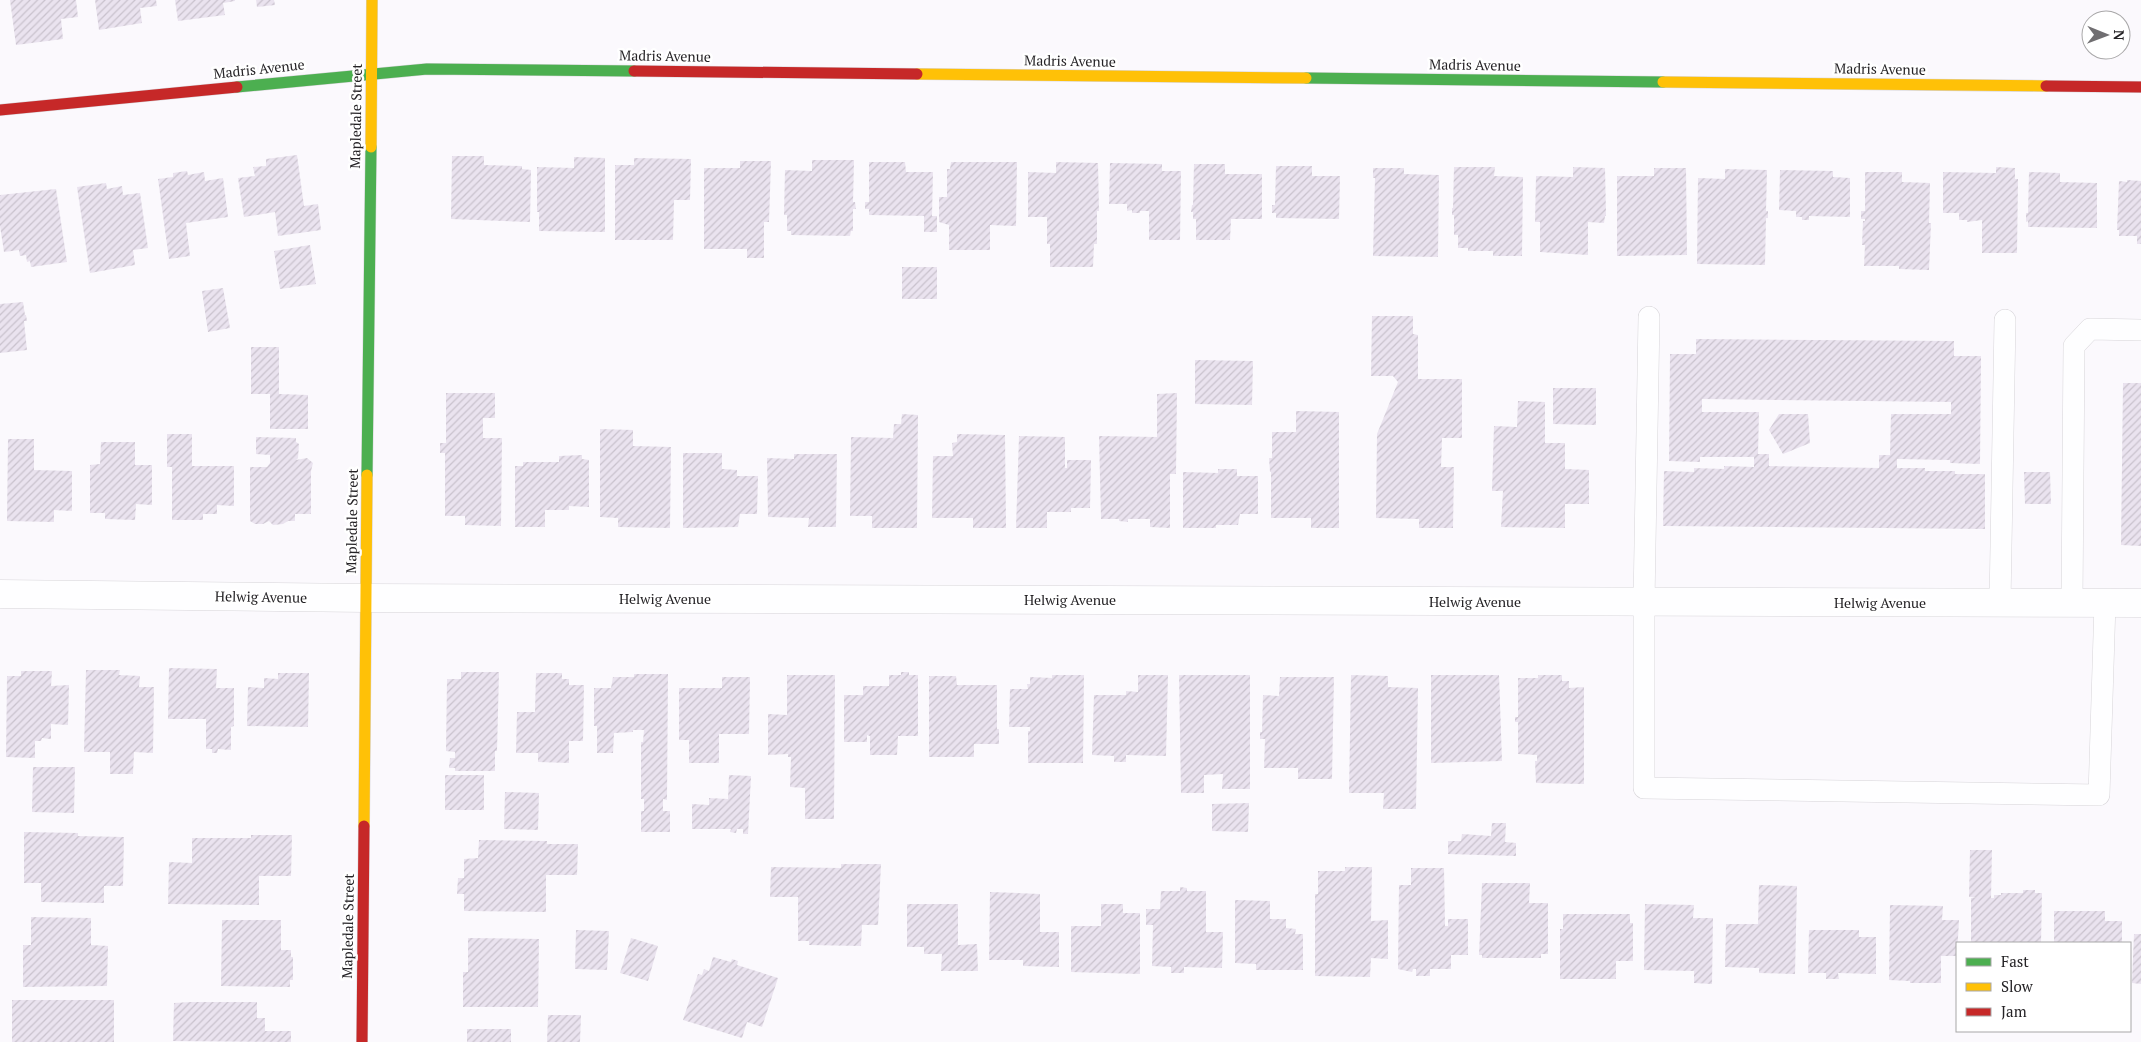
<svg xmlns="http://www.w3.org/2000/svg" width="2141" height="1042" viewBox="0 0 2141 1042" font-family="'PT Serif',serif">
<defs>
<pattern id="building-hatch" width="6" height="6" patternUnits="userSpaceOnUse" patternTransform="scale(1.25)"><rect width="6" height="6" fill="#eae3ef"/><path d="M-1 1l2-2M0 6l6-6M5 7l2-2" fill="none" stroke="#c9c2cd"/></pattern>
</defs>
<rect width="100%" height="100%" fill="#fbf9fd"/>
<path fill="url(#building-hatch)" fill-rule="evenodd" d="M10 0H76L78 17 61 19 63 39 16 45Z
M95 0H156L157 6 140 8 142 23 99 30Z
M175 0H235V1L223 3 225 15 178 21Z
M256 0H274L275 5 257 7Z
M297 155 304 206 318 204 321 230 278 236 275 212 244 217 238 178 255 176 253 167 266 166V159Z
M452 156H484V165L522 166V169L531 170 530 222 451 219Z
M574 157 605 158V232L539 231V212H537V167L574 168Z
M634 158 691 159 690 200H674L673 240H615V165H634Z
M812 160H854L853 202H855L856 209H853V231H851L850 236 791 235V231H787V215H784L785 170 812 171Z
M740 161H771L769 222H764V258H747V249H704V168H740Z
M869 162H905L906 172H933L932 216H937V232H924V216L869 215V209H865V202H869Z
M951 162H1017L1016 226 990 225V250H949V225L939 222V197H947V169H950Z
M1056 162 1098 163 1099 211H1097V244H1094L1093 267H1050V244H1047V217H1028V172L1056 173Z
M1110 163 1162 164V171H1181L1180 240H1149V211H1140V213H1132V210L1127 211V204H1109Z
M1194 164H1225V174H1262V219H1231L1230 240H1196V219H1193V212H1191L1192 205H1193Z
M1276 166H1312V176H1340L1339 219 1276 218V213H1272V205H1275Z
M1454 167H1495L1494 176 1523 177 1522 256H1493V251H1468V248H1458V235H1454V215H1452V208H1453Z
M1573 167 1605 168 1606 216H1605L1604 223 1588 222V255L1540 252V222H1535L1536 176 1573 177Z
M1996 167 2015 168V179H2018L2017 253H1982V220L1967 222V220H1959V213H1943V172L1996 173Z
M1373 168H1404V174L1439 175 1438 257 1373 256 1375 178H1373Z
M1654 168H1686L1687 255 1617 256V176H1654Z
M1725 169 1767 170 1766 211H1768V218H1766L1765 265 1697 264 1698 178 1725 179Z
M1780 170 1833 171V177L1850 178V217L1809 216V220H1802V217H1796V211L1779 210Z
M187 171 188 175 204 172 205 181 223 178 228 217 186 223 190 256 169 259 158 179 173 177V173Z
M1865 172H1902V182L1930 183 1929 223H1931L1929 270 1899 269V266H1864L1865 245H1862L1863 221H1865V219H1861V211H1865Z
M2029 172 2060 173V182L2097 183V228L2028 227V221L2026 222V213H2028Z
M2127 180 2141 181V244H2137V236H2119V230H2117L2119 181 2127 182Z
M106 183 107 189 122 186 123 195 140 193 148 248 133 250 135 265 90 273 77 187Z
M56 189 67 262 31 267 30 261 27 262 26 255 20 256 19 250 4 252 0 226V195Z
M310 245 316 284 280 289 274 251Z
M902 267H937V299H902Z
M223 288 230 328 208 332 202 291Z
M23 302 25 315H26L27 321H24L27 350 0 353V304Z
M1372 316H1413V334L1418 335V379H1462V438H1442L1441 467H1454L1453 528H1419V519L1376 518 1377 434 1398 382 1393 376H1371Z
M1696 339 1954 341V356H1981L1980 464 1950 463V460L1897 459V468H1925V471H1955V474H1985V529L1663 526 1664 471 1694 472V468L1724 469V466L1754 467V457H1700V462L1669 461 1670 354H1696ZM1702 399 1951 402V414H1891L1890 455H1879V468L1769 466V454H1758L1759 412H1702Z
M251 347H279V394L308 395V429H270V394H251Z
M1195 360 1253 361 1252 405 1195 404Z
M2123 383H2141V546L2121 545Z
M1553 388H1596V425L1553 424Z
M446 393H495V418H483V438H502L501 526 465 525V516H445V453H440V443H446Z
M1177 393 1176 474H1170V528L1150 527V519H1128V522L1119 521V519H1101L1099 436 1157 437V394Z
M1518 401 1545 402V443H1565V469L1589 470V504H1565V528L1501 527 1503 491H1492L1494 426 1517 427Z
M1296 411 1339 412V528H1311V518H1271V472H1270L1269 458H1272V432H1296Z
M902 414 918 415 917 528H872V516H850L851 437 893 438 894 424H901Z
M1779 414H1808L1810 443 1783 454 1769 430Z
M600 429 633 430V446L671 447 670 528 618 527V518L600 517Z
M167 434H192V466H234V506L217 505V514H203V520H172V467H167Z
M957 434 1005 435 1006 528H973V518H932L933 456H953L952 443 957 442Z
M1019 436 1065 437V468H1067V460H1091L1090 508H1071V512H1047V528H1016Z
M256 437 296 438V442L299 444 298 458 296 460 307 458 313 463 311 471V514H295V521H288L283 524 273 525 269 521 263 524H255L250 521V467H267L270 463V455L256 454Z
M8 439H34V470L72 471V511L54 510V522L7 521Z
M101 442H135V465H152V505L136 504 135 520 105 519V513H90V465L100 464Z
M683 453H722V469L737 470V476H758L757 514H740L738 527 683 528Z
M794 454H837L836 527H808L809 518 768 517 767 458 794 459Z
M582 455V459L589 460V507L569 506V510H545V527H515V466H523V462H559V456Z
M1218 469H1237V476H1258V514H1240L1238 525H1216V528H1183V472L1218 473Z
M2024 472H2050L2051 504H2025Z
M169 668 217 669 216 688H234V726L231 727V750L218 749 217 753H212V749H206V719H168Z
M86 670H120L119 675 140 676 139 687H154L153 753 134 752 133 774H110V752H84Z
M21 671H52L51 686 69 685 68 725 51 724V739L42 738 41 741H35V758L6 757 7 676H21Z
M461 672H499L497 751H495V771H455V768H449L450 758H455V752L446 751 447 679H461Z
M901 672H909V675H918V736H898L897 755H870V736L867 735V742H844V695H863V686H889V675H901Z
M278 673H309L308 727 247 726 248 687 264 688V678L278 679Z
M536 673H562V679H569V685H584L583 741H569V763L538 762V753H516L517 712H535Z
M634 674H668L667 800 663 799V811H670V832H641V811H644V799H641V742H643L644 730H633V732L614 733 613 753H597V726H594V688H611L613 677H634Z
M787 675H835L834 819H805V788L790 787 791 757H788V754L768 755V714L787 715Z
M1052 675H1084L1083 763H1028V731H1030V727H1009L1010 689H1028L1027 684H1030V677L1052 678Z
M1138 675H1168L1166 756 1126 755V762H1114V756L1092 755 1094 695H1126V691L1138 692Z
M1179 675H1250V789H1222L1223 774 1204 775V793H1181Z
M1351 675 1388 676V687L1418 688 1416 809H1383L1384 793H1349Z
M1431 675H1499L1502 761 1431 763Z
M1538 675H1562V681H1569V688L1584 687V784L1536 783 1535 761H1537V755L1518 754V722H1515V717H1518V678H1538Z
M929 676H956L957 685H997V729H999V744H974V757H929Z
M722 677H750L749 734H719V763H689V740H679V688H722Z
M1280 677H1334L1332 779H1298V768H1264L1265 739H1260V732H1262L1263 695 1279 696Z
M33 767H75L74 813 32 812Z
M445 775H484V810H445Z
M729 775 751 776 748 834H743V829H737L736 833 730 832 731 829H692V804L709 805V798L728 799Z
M505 792 539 793 538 830 504 829Z
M1249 803 1248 832 1212 831V804Z
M1492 823H1506L1505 842 1516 843V856L1448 854V841H1461L1462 834 1491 836Z
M24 832 78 833V836L124 837 123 886H104V903L41 902V883H24Z
M251 835H292L291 876H259V905L168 904 169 862 192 863V838H251Z
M479 840 547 841V844H578L577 875H546V912L464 911V894H457L458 878H464V859L478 858Z
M1970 850H1992L1991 898H1994V895H2001V893H2023V890H2035V893H2042L2041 943H1971V898L1976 897H1969Z
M841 864H881L878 925H862L861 946 809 945V941H798V897H770L771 867 841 868Z
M1345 867H1372L1371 921 1388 920V959L1371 958 1370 977 1315 976V894H1318V871H1345Z
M1411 868H1444L1445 926H1448V919H1468V955H1451V969H1430V976H1416V969H1413L1412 972 1398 969 1399 885H1411Z
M1482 883H1530L1529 903H1548V954H1541V958H1482V955H1479Z
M1759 885 1797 886 1795 974 1759 973V968L1725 967 1726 924H1758Z
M1180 887 1187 888V891H1206V932H1223L1222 968 1184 967V973H1171V967L1152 966 1153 925H1146V909H1160L1161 891H1180Z
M990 892 1040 894V932H1059V967L1023 966V960H989Z
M1235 900 1270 901V919H1286V928L1296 929 1295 934H1303V970H1256V964L1235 963Z
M907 904H958V945L977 944 978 971H941L942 954H924V947H907Z
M1101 904H1123V913H1140V974L1071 972V926H1101Z
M1645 904 1694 905 1693 918H1713L1712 984 1694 983V971L1644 970Z
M1890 905 1943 906 1942 920H1959L1957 956H1941V983H1910V981L1889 980Z
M2054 911H2105V921H2122V943H2054Z
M1563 914H1630V923H1633V961H1616V979H1560V929H1563Z
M31 917 91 918V945L108 946 107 986 23 987V945H31Z
M222 920H281V950H291V957H293V980H290V987L221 986Z
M576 930 609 931 607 970 575 969Z
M1809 930H1859V937H1876V974L1838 973 1839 979H1826V973H1808Z
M2134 934H2141V984L2132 983Z
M468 938 539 939 538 1007H463V972H468Z
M631 938 658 946 648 981 620 973Z
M713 957 731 962 732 959 738 961 737 965 778 978 762 1027 747 1022 742 1038 683 1020 698 974 702 975 704 969 709 971Z
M12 1000H114V1042H12Z
M191 1002H257V1018H265V1031H291V1042L173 1041 174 1003Z
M548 1015H581L580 1042H547Z
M467 1029H511V1042H467Z"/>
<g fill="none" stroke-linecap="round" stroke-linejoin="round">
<defs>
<path id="lane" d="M1649 317 1644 602V788L2099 795 2105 603
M2000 603 2005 320
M2072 603 2074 346 2090 329 2141 330"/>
<path id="street" d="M0 594 366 598 2141 603"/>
<path id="fast" d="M1306 78 1663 82
M237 87 427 69 634 71
M367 475 371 147"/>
<path id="slow" d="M917 74 1306 78
M1663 82 2046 86
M371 147 372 0
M364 826 367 475"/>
<path id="jam" d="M634 71 917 74
M2046 86 2141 87
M0 110 237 87
M362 1042 364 826"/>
</defs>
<use href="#lane" stroke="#d7d5d9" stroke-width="22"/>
<use href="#street" stroke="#d7d5d9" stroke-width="29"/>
<use href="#fast" stroke="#d7d5d9" stroke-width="12"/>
<use href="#slow" stroke="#d7d5d9" stroke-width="12"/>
<use href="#jam" stroke="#d7d5d9" stroke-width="12"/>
<use href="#lane" stroke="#fefeff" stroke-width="21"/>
<use href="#street" stroke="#fefeff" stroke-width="28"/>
<use href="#fast" stroke="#4caf50" stroke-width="11"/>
<use href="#slow" stroke="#ffc107" stroke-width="11"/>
<use href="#jam" stroke="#c62828" stroke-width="11"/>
</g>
<g text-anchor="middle" stroke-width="5" stroke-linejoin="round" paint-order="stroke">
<g font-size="14" fill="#252326" stroke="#fff">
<text transform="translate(665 56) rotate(1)" y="5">Madris Avenue</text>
<text transform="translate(1070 61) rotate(1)" y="5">Madris Avenue</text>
<text transform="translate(1475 65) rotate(1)" y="5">Madris Avenue</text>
<text transform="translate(259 69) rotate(-6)" y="5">Madris Avenue</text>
<text transform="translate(1880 69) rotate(1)" y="5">Madris Avenue</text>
<text transform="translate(356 116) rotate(-89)" y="5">Mapledale Street</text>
<text transform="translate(352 521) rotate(-89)" y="5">Mapledale Street</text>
<text transform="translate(261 597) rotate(1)" y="5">Helwig Avenue</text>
<text x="665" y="604">Helwig Avenue</text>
<text x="1070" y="605">Helwig Avenue</text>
<text x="1475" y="607">Helwig Avenue</text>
<text x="1880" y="608">Helwig Avenue</text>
<text transform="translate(348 926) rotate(-89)" y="5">Mapledale Street</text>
</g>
</g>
<rect x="1956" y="942" width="175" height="90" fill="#ffffff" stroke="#a8a7a8"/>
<rect x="1966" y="958" width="25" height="8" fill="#4caf50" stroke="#a8a7a8"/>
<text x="2001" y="967" font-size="15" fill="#252326">Fast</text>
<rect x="1966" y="983" width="25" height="8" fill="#ffc107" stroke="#a8a7a8"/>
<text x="2001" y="992" font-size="15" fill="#252326">Slow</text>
<rect x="1966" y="1008" width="25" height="8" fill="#c62828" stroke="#a8a7a8"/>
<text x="2001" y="1017" font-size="15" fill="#252326">Jam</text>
<g transform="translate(2106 35) rotate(91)"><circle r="24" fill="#ffffff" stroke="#a8a7a8"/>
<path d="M0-4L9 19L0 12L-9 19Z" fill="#706e71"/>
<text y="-8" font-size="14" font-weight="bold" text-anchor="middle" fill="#252326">N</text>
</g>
</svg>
